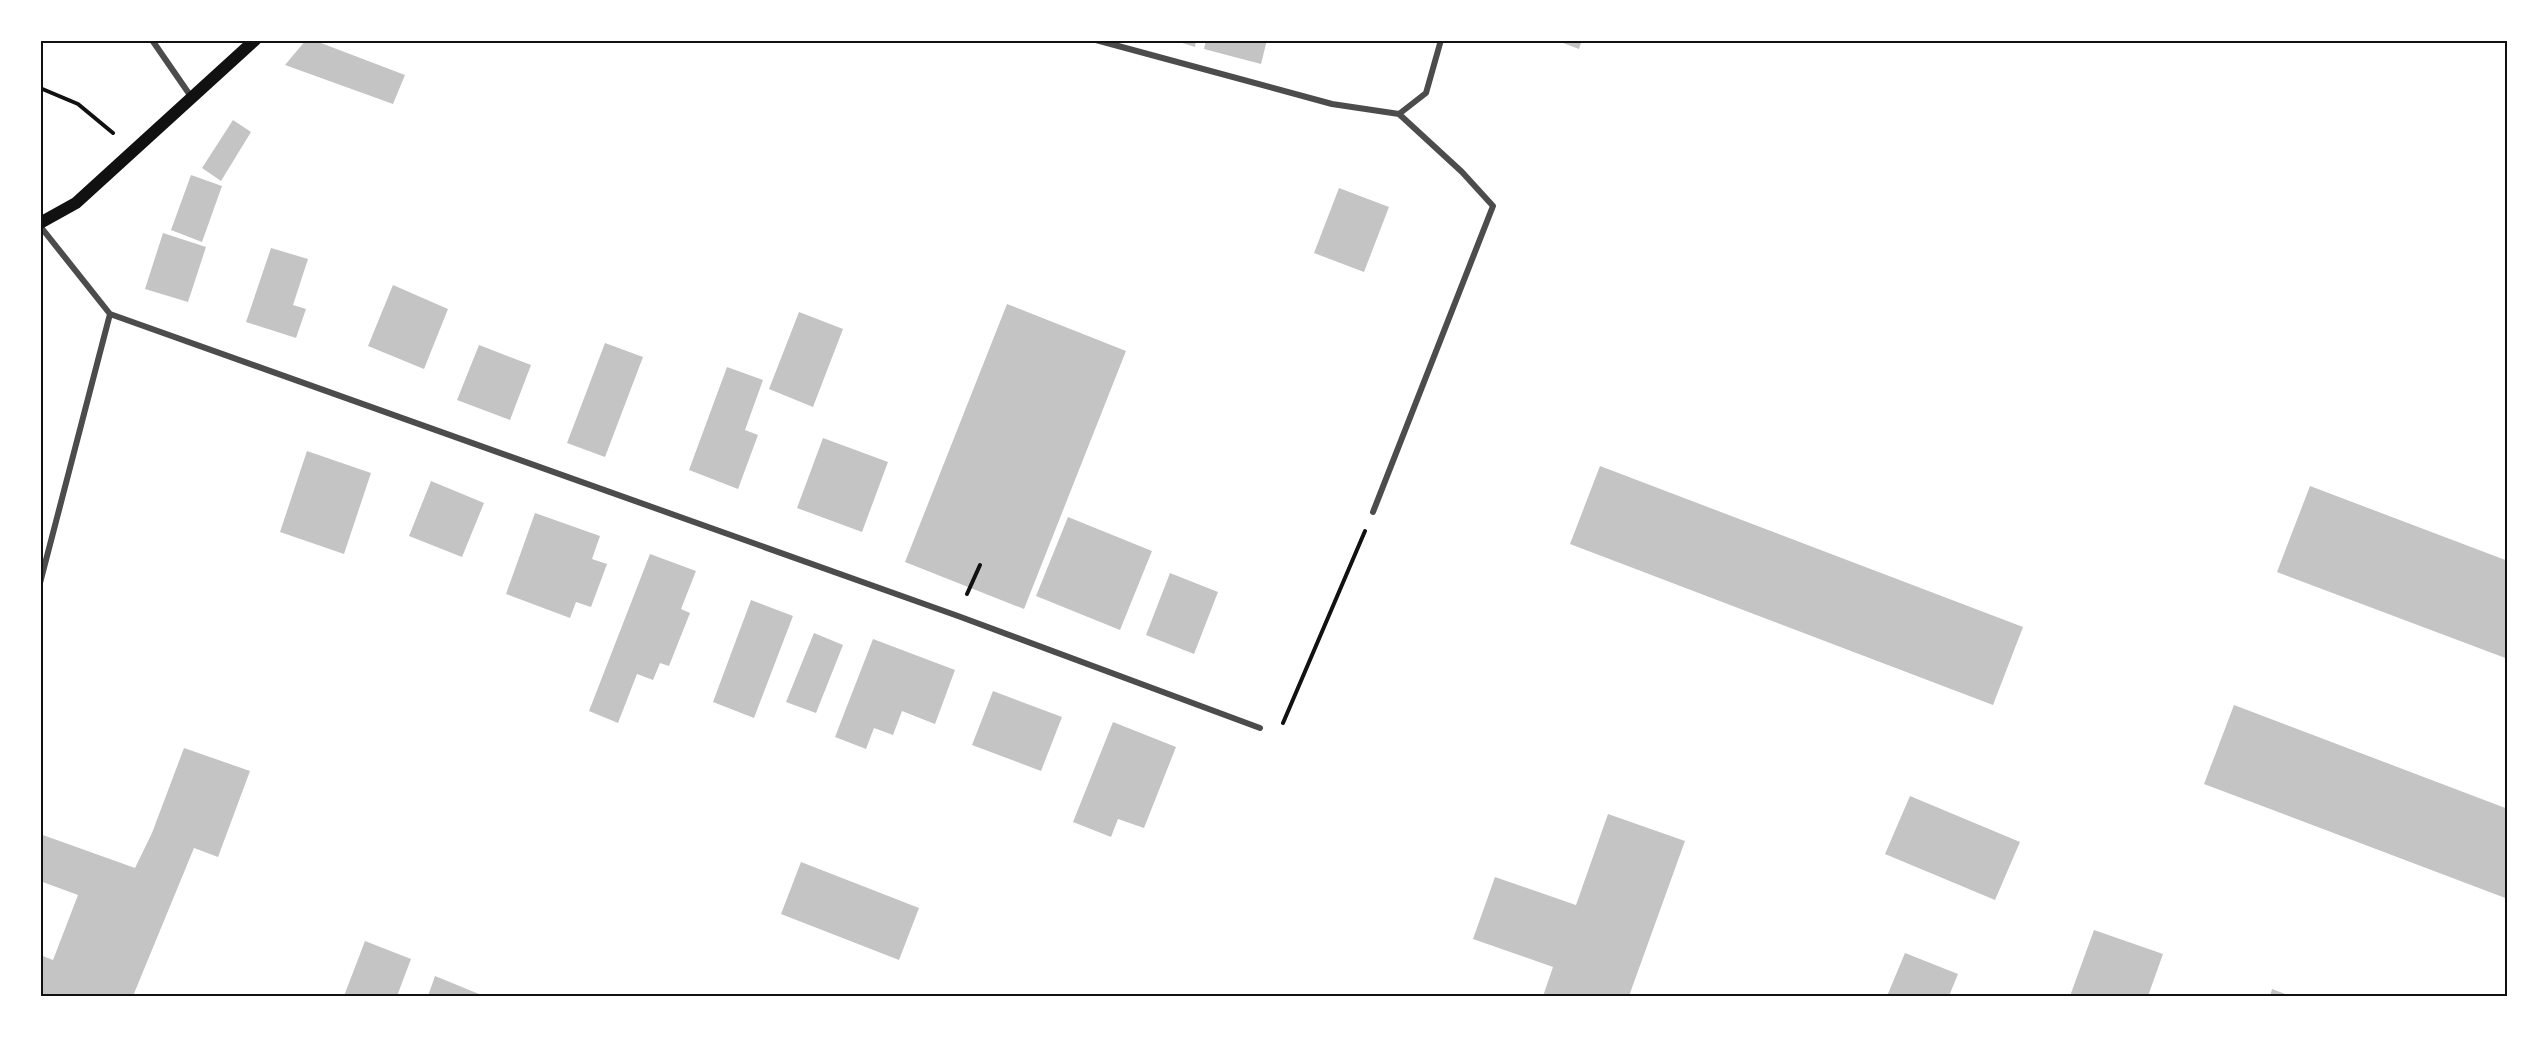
<svg xmlns="http://www.w3.org/2000/svg" width="2548" height="1037" viewBox="0 0 2548 1037" font-family="Ubuntu,sans-serif">
<rect width="100%" height="100%" fill="#fff"/>
<path fill="#c4c4c4" d="M306 40H313L405 75 393 104 285 65Z
M1173 40H1196L1195 47Z
M1206 40H1267L1261 64 1204 49Z
M1555 40H1582L1579 49Z
M233 120 251 132 221 181 202 168Z
M191 175 222 186 202 242 171 230Z
M1339 188 1389 207 1364 272 1314 253Z
M163 233 206 247 188 302 145 289Z
M271 248 308 259 293 305 306 309 296 338 246 322Z
M393 285 448 309 424 369 368 346Z
M1007 304 1126 351 1024 609 905 562Z
M799 312 843 329 813 407 769 389Z
M605 343 643 357 605 457 567 443Z
M479 345 531 365 510 420 457 400Z
M727 367 763 380 745 430 758 435 738 489 689 470Z
M823 438 888 462 862 532 797 508Z
M307 451 371 473 344 554 280 532Z
M1600 466 2023 627 1993 705 1570 544Z
M431 481 484 503 462 557 409 536Z
M2310 486 2508 561V659L2277 572Z
M535 513 600 536 592 559 607 564 591 607 576 602 570 618 506 594Z
M1068 517 1152 551 1120 630 1036 596Z
M650 554 696 571 681 609 690 613 669 666 660 663 653 680 637 674 618 723 589 711Z
M1170 573 1218 592 1194 654 1146 635Z
M751 600 793 616 754 718 713 702Z
M814 633 843 645 816 713 786 702Z
M873 639 955 670 935 724 902 711 893 735 874 728 866 749 835 737Z
M993 691 1062 717 1041 771 972 745Z
M2234 705 2508 809V899L2204 784Z
M1113 722 1176 747 1144 828 1118 819 1111 837 1073 822Z
M184 748 250 771 218 857 194 848 133 996H40V955L53 960 78 895 40 881V834L135 868 152 833Z
M1910 796 2020 842 1995 900 1885 854Z
M1608 814 1685 841 1629 996H1543L1553 967 1473 939 1495 877 1576 905Z
M801 862 919 908 899 960 781 914Z
M2094 930 2163 954 2148 996H2070Z
M365 941 411 959 397 996H344Z
M1905 953 1958 974 1949 996H1887Z
M435 976 479 994 478 996H428Z
M2272 989 2291 996H2270Z"/>
<g fill="none" stroke-linecap="round" stroke-linejoin="round">
<path stroke="#111" stroke-width="4" d="M40 88 78 104 113 133
M967 594 980 565
M1283 723 1365 531"/>
<path stroke="#4c4c4c" stroke-width="6" d="M152 40 192 98
M1096 40 1332 104 1399 114 1426 93 1441 40
M40 226 110 314 958 616 1260 728
M1373 512 1493 206 1462 172 1399 114
M40 583 110 314"/>
<path stroke="#111" stroke-width="12" d="M40 223 76 203 255 40"/>
</g>
<rect width="2548" height="1037" fill="none" stroke="#ffffff" stroke-width="84"/>
<rect x="42" y="42" width="2464" height="953" fill="none" stroke="#111" stroke-width="2"/>
</svg>
